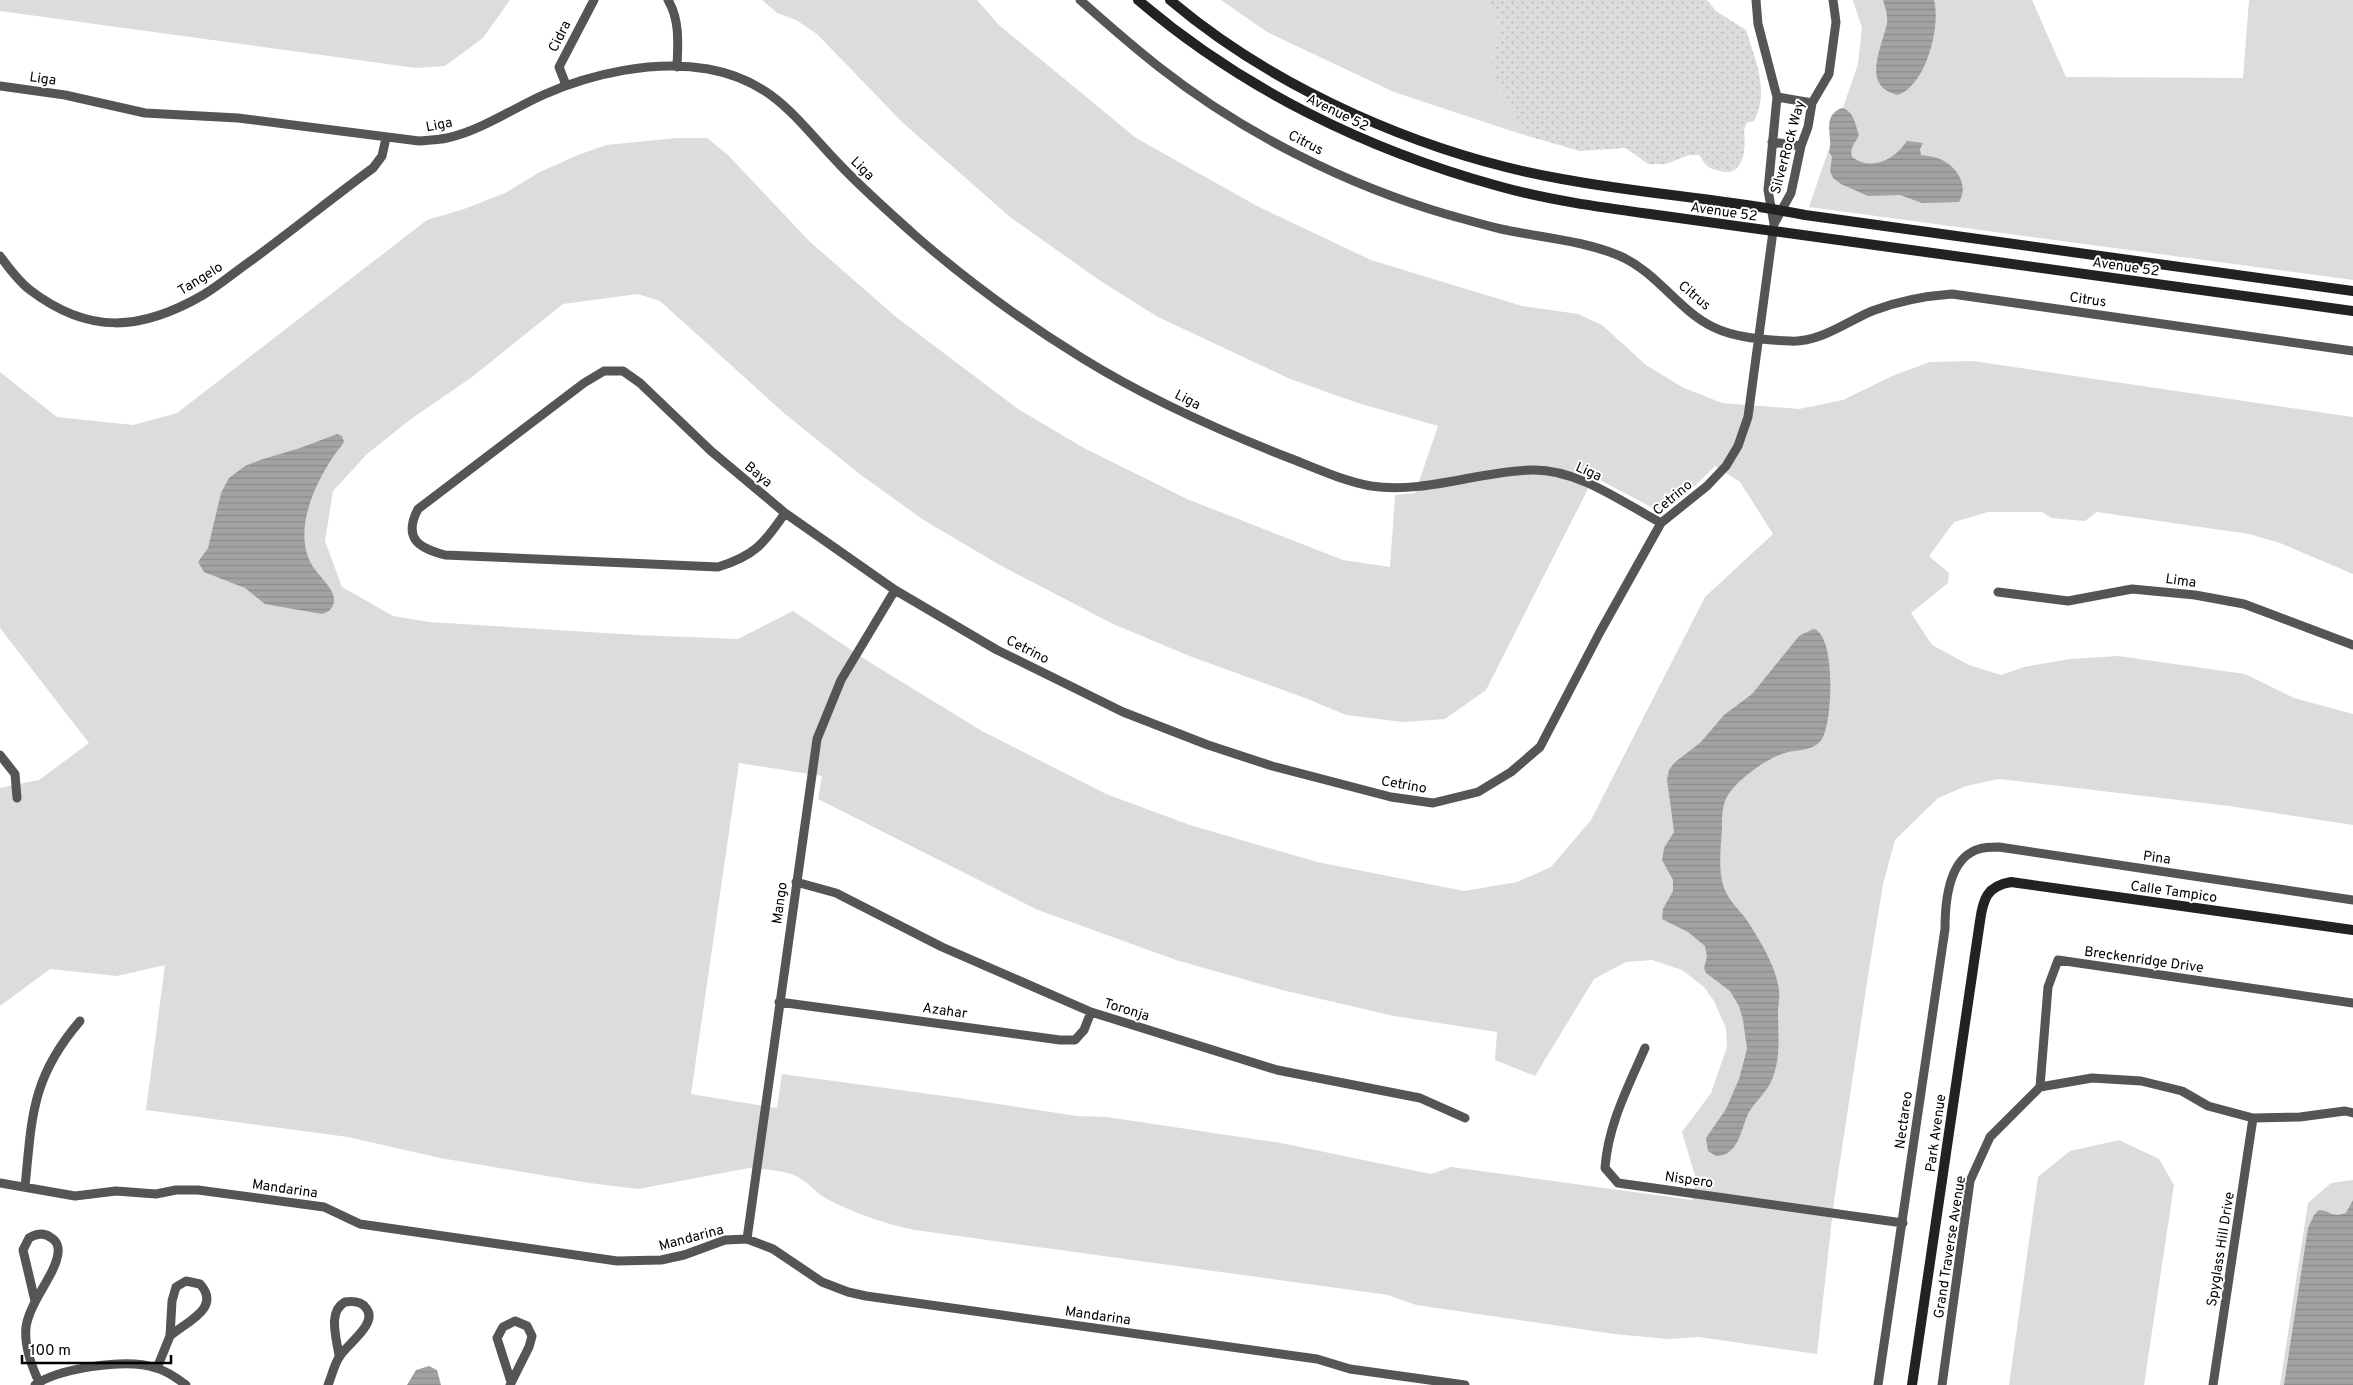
<svg xmlns="http://www.w3.org/2000/svg" width="2353" height="1385" viewBox="0 0 2353 1385" font-family="Overpass,sans-serif">
<defs>
<pattern id="park-dots" width="8" height="8" patternUnits="userSpaceOnUse" patternTransform="scale(1.25)"><rect width="8" height="8" fill="#dcdcdc"/><path d="M2 2h.1M6 6h.1" fill="none" stroke="#bbb" stroke-width="1.8" stroke-linecap="round"/></pattern>
<pattern id="water-rules" width="6" height="5" patternUnits="userSpaceOnUse" patternTransform="scale(1.25)"><rect width="6" height="5" fill="#a3a3a3"/><path d="M0 2.5h6" fill="none" stroke="#8b8b8b"/></pattern>
</defs>
<rect width="100%" height="100%" fill="#fff"/>
<path fill="#dcdcdc" fill-rule="evenodd" d="M0 0H510L483 38 445 66 416 68 0 11Z
M762 0H977L999 25 1136 138 1257 206 1371 260 1522 306 1578 314 1602 325 1646 365 1682 387 1722 403 1799 409 1843 400 1892 376 1930 362 1973 361 2353 417V574L2280 543 2249 534 2097 512 2085 521 2051 518 2042 512H1988L1954 522 1929 556 1949 573 1948 583 1911 613 1932 645 1969 665 2001 675 2024 667 2070 659 2118 656 2245 674 2294 698 2353 714V825L2229 806 1999 779 1966 786 1938 798 1895 840 1883 884 1868 976 1834 1201 1817 1354 1699 1337 1668 1339 1614 1334 1416 1305 1388 1295 915 1230C885 1224 856 1214 829 1200 817 1194 809 1183 798 1177 785 1170 764 1169 749 1168L638 1189 589 1183 440 1158 348 1137 146 1110 165 965 117 976 50 969 0 1006V788L39 780 89 743 0 628V372L57 417 133 425 177 413 427 220 464 209 505 193 540 172 578 155 606 145 677 138H707L728 155 809 241 896 317 1018 409 1084 448 1187 499 1343 560 1390 567 1395 495 1415 493 1438 426 1358 403 1290 379 1158 317 1099 280 1010 217 902 122 817 34 796 20 777 13ZM638 294 660 301 785 414 861 475 922 519 998 564 1113 624 1192 657 1305 698 1346 715 1403 722 1445 719 1486 690 1594 477 1655 509 1663 510 1695 486 1715 466 1740 482 1773 534 1705 597 1591 820 1551 867 1517 882 1464 891 1317 862 1190 825 1106 794 982 731 866 660 793 611 738 639 637 635 429 622 393 616 342 587 325 541 333 491 367 454 411 419 472 377 563 304ZM739 763 822 776 818 799 1038 910 1176 960 1282 990 1394 1016 1497 1032 1495 1060 1535 1076 1594 979 1626 962 1652 960 1682 970 1704 987 1714 1001 1726 1028 1727 1047 1711 1093 1682 1132 1696 1179 1692 1200 1451 1167 1431 1174 1281 1143 1107 1117 1077 1116 959 1098 782 1074 777 1108 691 1094Z
M1221 0H1488L1497 13 1498 39 1492 59 1495 84 1505 95 1524 135 1394 92 1267 32Z
M1853 0H2032L2066 77 2243 78 2249 0H2353V280L1809 207 1858 64 1862 28Z
M2119 1140 2159 1159 2174 1185 2144 1385H2009L2038 1177 2070 1151Z
M2353 1180V1385H2280L2308 1203 2331 1183Z"/>
<path fill="url(#park-dots)" d="M1488 0H1707L1716 11 1746 30C1755 59 1770 91 1754 121L1747 123 1744 129C1746 146 1745 178 1720 171 1717 170 1711 169 1709 167 1705 165 1702 159 1699 155H1689L1666 164H1648L1626 148 1580 151 1524 135 1505 95 1495 84 1492 59 1498 39 1497 14Z"/>
<path fill="url(#water-rules)" d="M1883 0H1934C1941 27 1926 85 1898 95 1860 86 1882 48 1887 23 1888 15 1885 7 1883 0Z
M1842 108C1854 111 1855 124 1859 135 1856 143 1849 147 1852 157 1872 172 1895 159 1907 141L1923 143 1920 149 1921 155C1926 156 1932 156 1937 158 1955 164 1970 184 1959 202L1922 203 1900 195 1868 196 1841 184 1833 178 1830 171 1832 157 1829 152C1834 138 1820 116 1842 108Z
M337 434 342 436 344 442C341 447 336 452 333 457 317 481 301 515 305 544 306 554 310 564 317 572 325 583 343 597 329 611L322 614 265 604 245 588 204 572 198 562 208 548 221 493 229 478 245 466 260 460 300 448Z
M1813 629C1836 632 1833 722 1822 739 1813 752 1798 749 1785 753 1767 758 1738 779 1728 795 1722 804 1722 818 1722 828 1721 846 1718 867 1723 885 1728 902 1742 911 1750 925 1762 944 1777 969 1779 991 1780 998 1778 1006 1778 1013 1778 1035 1781 1056 1773 1077 1768 1092 1755 1101 1748 1114 1741 1130 1738 1156 1716 1156L1708 1151 1706 1138 1726 1109 1739 1079 1747 1049 1743 1020 1739 1006 1730 991 1706 973 1704 968 1707 957 1705 946 1688 932 1662 919 1663 909 1673 891V880L1662 860 1664 848 1674 832 1667 779 1669 770 1674 763 1701 742 1724 715 1752 694 1799 636Z
M2353 1200V1385H2284L2308 1228 2314 1215 2319 1210C2332 1211 2331 1218 2346 1213Z
M429 1366 437 1370 441 1385H407L416 1370Z"/>
<g fill="none" stroke-linecap="round" stroke-linejoin="round">
<path stroke="#555" stroke-width="9" d="M668 0C680 20 678 44 677 67
M1080 0C1106 23 1132 46 1159 67 1243 133 1346 185 1449 215 1467 220 1484 225 1501 229 1542 238 1582 240 1620 256 1657 272 1678 310 1713 327 1735 338 1765 340 1790 341 1819 343 1846 322 1872 311 1898 301 1924 296 1952 294L2353 351
M566 85 559 67 594 0
M0 86 65 95 145 113 238 118 419 141C428 140 438 140 447 138 480 131 512 109 543 95 592 73 654 60 708 69 775 81 797 121 841 166 865 191 892 215 918 238 969 282 1025 323 1082 358 1148 399 1220 431 1292 459 1317 469 1344 481 1371 486 1425 494 1479 471 1532 470 1578 469 1622 502 1661 523
M1777 97 1812 103
M1772 142 1801 146
M1774 224 1791 193 1801 146 1808 127 1812 103 1829 74 1836 22 1833 0
M0 256C9 268 18 281 30 290 89 335 141 331 203 295 220 285 236 271 252 260 293 230 332 198 373 168L382 156 386 138
M604 371H623L640 383 711 451 785 513C764 544 754 556 718 567L445 555C418 548 403 538 418 509L584 383Z
M785 513 895 590 997 650 1123 712 1208 745 1272 766 1391 797 1433 803 1478 792 1511 772 1540 747 1600 632 1661 523 1707 486 1726 466 1738 446 1748 417 1774 224 1768 190 1777 97 1758 24 1756 0
M1998 592 2068 601 2132 589 2195 595 2244 604 2353 645
M0 755 15 774 17 798
M796 882 836 893 942 947 1091 1012 1277 1070 1420 1098 1465 1118
M779 1002 1060 1040H1075L1084 1030 1091 1012
M1645 1048C1628 1087 1608 1125 1605 1168L1618 1183 1903 1223
M2040 1087 2048 987 2058 960 2353 1003
M0 1183 75 1196 116 1191 156 1194 176 1190H198L324 1207 360 1224 617 1261 661 1260 684 1255 725 1240 747 1239 773 1249 822 1282 848 1292 866 1296 1317 1359 1350 1369 1465 1385
M25 1187C32 1117 31 1078 80 1021
M747 1239 817 739 841 680 895 590
M35 1301 23 1250 29 1238C36 1234 43 1232 50 1237 56 1240 59 1246 58 1253 56 1274 30 1301 26 1327 24 1346 31 1365 39 1382
M157 1368 170 1336 172 1301 176 1287 186 1281 200 1284C222 1308 186 1322 170 1336
M35 1385C59 1368 127 1358 156 1368 167 1371 177 1378 186 1385
M328 1385C332 1376 334 1364 340 1356 347 1344 379 1323 366 1308 361 1301 353 1301 345 1302 327 1312 337 1339 339 1356
M510 1385 529 1347 532 1336 527 1326 515 1321 503 1327 497 1338 511 1382
M1878 1385 1945 929C1945 903 1948 858 1979 849 1985 847 1993 847 1999 847L2353 900
M1942 1385 1970 1181 1990 1137 2040 1087 2092 1078 2141 1081 2182 1091 2208 1106 2253 1118 2300 1117 2345 1111 2353 1113
M2213 1385 2253 1118"/>
<path stroke="#222" stroke-width="10" d="M1138 0C1242 89 1367 150 1498 186 1548 200 1599 207 1650 214L2353 311
M1170 0C1276 90 1426 155 1562 179 1643 194 1725 199 1805 215L2353 291
M1912 1385 1980 921C1983 899 1987 886 2011 882L2353 930"/>
</g>
<g text-anchor="middle" stroke-width="4" stroke-linejoin="round" paint-order="stroke">
<g font-size="14" fill="#000" stroke="#fff">
<text transform="translate(559 36) rotate(-63)" y="5">Cidra</text>
<text transform="translate(43 78) rotate(8)" y="5">Liga</text>
<text transform="translate(1338 112) rotate(26)" y="5">Avenue 52</text>
<text transform="translate(439 124) rotate(-11)" y="5">Liga</text>
<text transform="translate(1306 142) rotate(27)" y="5">Citrus</text>
<text transform="translate(1787 147) rotate(-75)" y="5">SilverRock Way</text>
<text transform="translate(863 168) rotate(44)" y="5">Liga</text>
<text transform="translate(1724 211) rotate(8)" y="5">Avenue 52</text>
<text transform="translate(2126 266) rotate(8)" y="5">Avenue 52</text>
<text transform="translate(200 278) rotate(-32)" y="5">Tangelo</text>
<text transform="translate(1695 295) rotate(40)" y="5">Citrus</text>
<text transform="translate(2088 299) rotate(8)" y="5">Citrus</text>
<text transform="translate(1188 399) rotate(27)" y="5">Liga</text>
<text transform="translate(1589 471) rotate(24)" y="5">Liga</text>
<text transform="translate(759 474) rotate(40)" y="5">Baya</text>
<text transform="translate(1672 497) rotate(-40)" y="5">Cetrino</text>
<text transform="translate(2181 580) rotate(8)" y="5">Lima</text>
<text transform="translate(1028 649) rotate(27)" y="5">Cetrino</text>
<text transform="translate(1404 784) rotate(10)" y="5">Cetrino</text>
<text transform="translate(2157 857) rotate(8)" y="5">Pina</text>
<text transform="translate(2174 891) rotate(8)" y="5">Calle Tampico</text>
<text transform="translate(779 903) rotate(-82)" y="5">Mango</text>
<text transform="translate(2144 959) rotate(8)" y="5">Breckenridge Drive</text>
<text transform="translate(1127 1009) rotate(17)" y="5">Toronja</text>
<text transform="translate(945 1010) rotate(8)" y="5">Azahar</text>
<text transform="translate(1903 1120) rotate(-82)" y="5">Nectareo</text>
<text transform="translate(1935 1133) rotate(-82)" y="5">Park Avenue</text>
<text transform="translate(1689 1179) rotate(8)" y="5">Nispero</text>
<text transform="translate(285 1188) rotate(8)" y="5">Mandarina</text>
<text transform="translate(691 1237) rotate(-15)" y="5">Mandarina</text>
<text transform="translate(1949 1247) rotate(-81)" y="5">Grand Traverse Avenue</text>
<text transform="translate(2220 1249) rotate(-81)" y="5">Spyglass Hill Drive</text>
<text transform="translate(1098 1315) rotate(8)" y="5">Mandarina</text>
</g>
</g>
<path d="M22 1355v8h149v-8" fill="none" stroke="#000000" stroke-width="2.5"/>
<text x="30" y="1355" font-size="15" fill="#000000" stroke="#ffffff" stroke-width="4" paint-order="stroke">100 m</text>
</svg>
